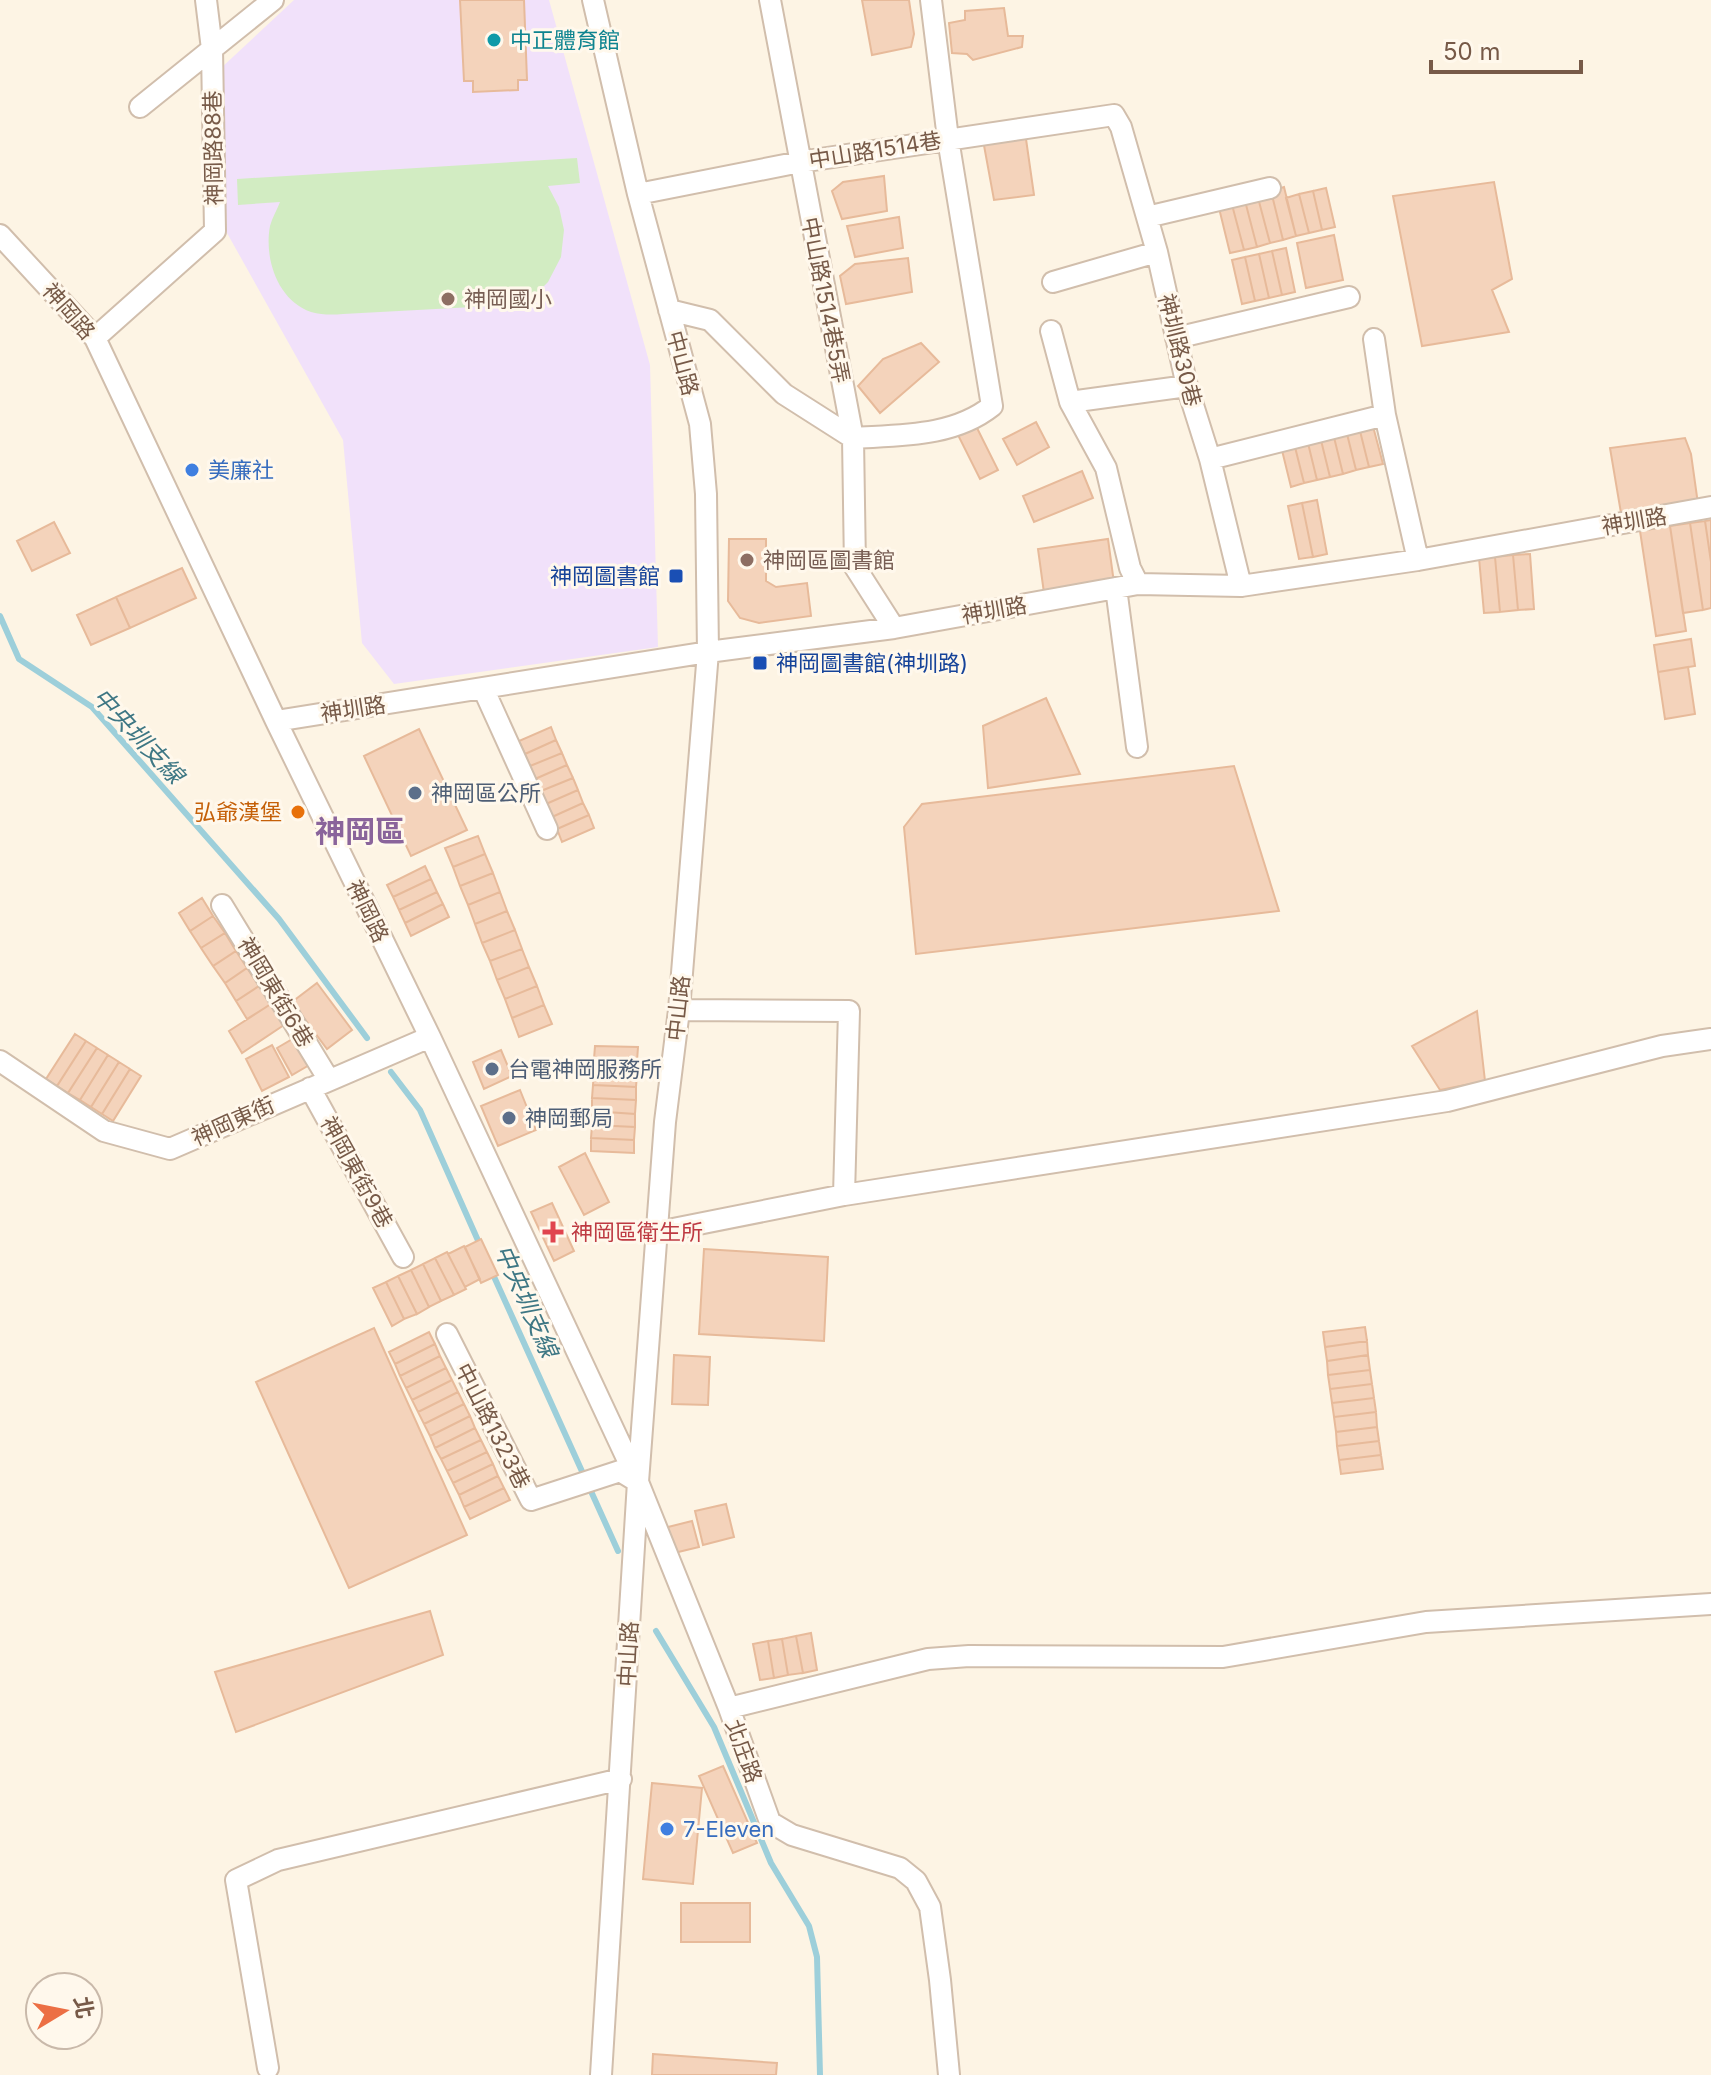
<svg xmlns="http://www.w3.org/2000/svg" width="1711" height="2075" viewBox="0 0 1711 2075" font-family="Inter,'Noto Sans TC',sans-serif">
<rect width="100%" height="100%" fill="#fdf4e4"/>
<path fill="#f1e1fa" d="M294 0H549L650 365 658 647 394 684 362 643 343 440 227 233 220 69Z"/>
<path fill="#d2ecc2" d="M577 158 580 183 548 186 559 207 564 230 561 257 548 282 537 293 511 305 343 314C332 315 322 315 311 312 277 300 264 258 270 226 272 218 277 210 280 202L238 205 237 179Z"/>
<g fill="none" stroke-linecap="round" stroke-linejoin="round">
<path stroke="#9dcfda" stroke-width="6" d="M0 616 19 659 92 707 279 919 367 1038
M391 1072 420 1110 480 1245
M491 1270 618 1551
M656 1631 714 1727 771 1863 809 1926 817 1957 820 2075"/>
</g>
<path fill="#f4d3bb" stroke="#e7ba9a" stroke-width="2" d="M460 0H524L527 80H518V90L473 92V81H464Z
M862 0H909L914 34 911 47 872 55Z
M1004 8 1008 36H1023L1022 47 973 60 967 54 952 53 949 23 965 20V11Z
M1025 132 1034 195 994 200 983 140Z
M884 176 887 211 842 219 832 191 843 182Z
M1494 182 1512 279 1492 290 1509 332 1422 346 1393 196Z
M1284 187 1296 236 1283 240 1271 191Z
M1326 188 1335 227 1322 230 1313 191Z
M1271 191 1283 240 1270 243 1257 194Z
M1313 191 1322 230 1309 233 1299 194Z
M1257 194 1270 243 1257 247 1244 197Z
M1299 194 1309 233 1296 236 1286 198Z
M1244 197 1257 247 1244 250 1231 201Z
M1231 201 1244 250 1230 253 1218 204Z
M899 217 903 248 855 257 847 226Z
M1334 235 1343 280 1306 288 1297 243Z
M1286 248 1295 292 1282 295 1272 251Z
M1272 251 1282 295 1269 298 1259 254Z
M1259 254 1269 298 1255 301 1245 257Z
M1245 257 1255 301 1242 304 1232 260Z
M908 258 912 292 846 304 840 276 855 264Z
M921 343 939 362 880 413 858 386 883 359Z
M1370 415 1383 464 1369 467 1357 419Z
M1357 419 1369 467 1356 470 1344 422Z
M1036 422 1049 447 1017 465 1003 439Z
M1344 422 1356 470 1343 474 1331 425Z
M975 424 998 470 980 479 957 433Z
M1331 425 1343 474 1330 477 1318 428Z
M1318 428 1330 477 1317 480 1305 431Z
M1305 431 1317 480 1304 483 1292 435Z
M1292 435 1304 483 1291 487 1279 438Z
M1685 438 1691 454 1698 504 1621 513 1610 448Z
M1082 471 1093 498 1034 522 1023 496Z
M1317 500 1327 554 1313 557 1302 503Z
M1302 503 1313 557 1299 559 1288 506Z
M1711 520V562L1705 521Z
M1705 521 1711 562V608L1703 610 1690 523Z
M54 522 70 553 32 571 17 541Z
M1690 523 1703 610 1683 613 1670 526Z
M1670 526 1686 631 1656 636 1640 531Z
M729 539H766V581L776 587 807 583 811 616 759 623 740 618 728 601Z
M1108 539 1114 583 1044 593 1038 549Z
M1530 554 1534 609 1518 610 1513 555Z
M1513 555 1518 610 1500 612 1495 557Z
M1495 557 1500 612 1484 613 1479 558Z
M182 568 196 598 130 628 116 597Z
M116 597 130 628 91 645 77 615Z
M1691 639 1695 666 1658 672 1654 645Z
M1688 667 1695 714 1665 719 1658 672Z
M1046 698 1080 774 988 788 983 726Z
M551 727 556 740 525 754 519 741Z
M419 729 467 830 411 856 364 756Z
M556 740 562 753 530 766 525 754Z
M562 753 567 765 535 779 530 766Z
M567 765 573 778 541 791 535 779Z
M1234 766 1279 911 916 954 904 827 922 804Z
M573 778 578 790 546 804 541 791Z
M578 790 583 803 552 817 546 804Z
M583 803 589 815 557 829 552 817Z
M589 815 594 828 562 842 557 829Z
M478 836 485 854 453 867 445 848Z
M485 854 493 873 460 886 453 867Z
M425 866 431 879 393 897 387 885Z
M493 873 500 892 468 905 460 886Z
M431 879 437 892 399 910 393 897Z
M437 892 443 904 405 923 399 910Z
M500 892 507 911 475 924 468 905Z
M202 898 213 916 190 931 179 913Z
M443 904 449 917 411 936 405 923Z
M507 911 515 930 482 943 475 924Z
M213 916 225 933 201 948 190 931Z
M515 930 522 949 490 961 482 943Z
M225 933 236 951 213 966 201 948Z
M522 949 529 967 497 980 490 961Z
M236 951 247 968 225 983 213 966Z
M529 967 537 986 505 999 497 980Z
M247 968 259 986 236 1001 225 983Z
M317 983 352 1030 327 1049 292 1002Z
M259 986 271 1004 247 1019 236 1001Z
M537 986 544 1005 512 1018 505 999Z
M271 1004 284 1025 242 1053 229 1031Z
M544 1005 552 1024 519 1037 512 1018Z
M1477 1011 1485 1081 1440 1090 1412 1046Z
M75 1034 86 1041 57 1086 46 1079Z
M296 1037 311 1064 292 1075 277 1048Z
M86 1041 97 1048 68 1093 57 1086Z
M272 1045 289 1077 262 1091 246 1059Z
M595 1046 638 1047 637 1061 594 1059Z
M97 1048 108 1055 80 1100 68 1093Z
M501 1050 512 1076 484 1089 473 1062Z
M108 1055 119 1062 91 1107 80 1100Z
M594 1059 637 1061V1074L594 1072Z
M119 1062 130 1069 102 1114 91 1107Z
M130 1069 141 1076 113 1121 102 1114Z
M594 1072 637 1074 636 1087 593 1085Z
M593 1085 636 1087V1100L592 1098Z
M520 1090 536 1130 498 1146 481 1106Z
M592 1098 636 1100 635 1114 592 1111Z
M592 1111 635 1114V1127L592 1125Z
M592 1125 635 1127 634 1140 591 1138Z
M591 1138 634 1140V1153L591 1151Z
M585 1153 609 1202 584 1215 559 1167Z
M552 1203 574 1251 554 1261 531 1212Z
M481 1239 498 1275 481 1283 465 1247Z
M464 1246 480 1279 465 1287 448 1254Z
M704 1249 828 1257 824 1341 699 1334Z
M447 1252 466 1289 454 1295 435 1258Z
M435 1258 454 1295 441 1301 423 1264Z
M423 1264 441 1301 429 1307 411 1270Z
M411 1270 429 1307 417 1314 398 1276Z
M398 1276 417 1314 404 1319 386 1282Z
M386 1282 404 1319 392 1326 373 1288Z
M1365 1327 1367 1341 1325 1347 1323 1332Z
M374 1328 467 1535 349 1588 256 1382Z
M429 1332 435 1344 395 1364 389 1352Z
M1367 1341 1368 1355 1327 1361 1325 1347Z
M435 1344 440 1356 400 1376 395 1364Z
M674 1355 710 1357 708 1405 672 1404Z
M1368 1355 1370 1370 1328 1375 1327 1361Z
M440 1356 446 1368 406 1388 400 1376Z
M446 1368 452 1380 412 1400 406 1388Z
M1370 1370 1372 1384 1330 1389 1328 1375Z
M452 1380 458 1392 418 1412 412 1400Z
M1372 1384 1374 1398 1332 1403 1330 1389Z
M458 1392 464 1404 424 1424 418 1412Z
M1374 1398 1376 1412 1334 1417 1332 1403Z
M464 1404 470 1416 430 1436 424 1424Z
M1376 1412 1377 1427 1336 1432 1334 1417Z
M470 1416 475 1428 435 1448 430 1436Z
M1377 1427 1379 1441 1337 1446 1336 1432Z
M475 1428 481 1440 441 1459 435 1448Z
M481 1440 487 1452 447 1471 441 1459Z
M1379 1441 1381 1455 1339 1460 1337 1446Z
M487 1452 493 1464 453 1483 447 1471Z
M1381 1455 1383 1469 1341 1474 1339 1460Z
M493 1464 498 1476 459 1495 453 1483Z
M498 1476 504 1488 464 1507 459 1495Z
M504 1488 510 1500 470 1519 464 1507Z
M726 1504 734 1537 703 1545 695 1511Z
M692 1521 699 1547 670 1554 664 1528Z
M430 1611 443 1655 236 1732 215 1672Z
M811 1633 817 1670 803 1673 796 1636Z
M796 1636 803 1673 788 1675 782 1639Z
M782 1639 788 1675 774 1678 768 1641Z
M768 1641 774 1678 760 1680 753 1644Z
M723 1766 757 1843 733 1853 699 1776Z
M652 1783 702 1788 693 1884 643 1879Z
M681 1903H750V1942H681Z
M653 2054 777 2063 776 2075H652Z"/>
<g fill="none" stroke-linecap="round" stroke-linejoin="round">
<defs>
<path id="minor" d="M593 0 638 194 700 424 706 494 708 652 679 1010 665 1122 638 1482 601 2075
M770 0 853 438C900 435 953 437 992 406L948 139 931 0
M140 107 273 0
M638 194 800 162 1114 115 1121 127 1157 252 1187 386 1210 459 1241 586
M1147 217 1270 188
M0 235 95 338 276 721 430 1037 638 1482 729 1708 770 1822 792 1835 900 1868 916 1881 930 1907 940 1980 949 2075
M1053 282 1157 252
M669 310 710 320 784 394 853 438 855 567 894 628
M1051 331 1070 402 1187 386
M95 338 215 231 212 49 206 0
M1176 338 1349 297
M1374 339 1385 415 1418 560
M1070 402 1106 468 1130 568 1138 584
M1210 459 1385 415
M1116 588 1137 747
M483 688 547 829
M276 721 708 652 894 628 1138 584 1241 586 1418 560 1711 507
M222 905 329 1080
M679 1010 849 1011 844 1195
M0 1061 104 1131 170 1149 430 1037
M310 1088 403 1257
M658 1232 844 1195 1447 1101 1662 1046 1711 1039
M447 1334 531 1500 620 1471 638 1482
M729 1708 928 1659 969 1656 1223 1657 1426 1622 1711 1604
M268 2068 236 1880 278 1860 621 1779"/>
</defs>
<use href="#minor" stroke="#d1beac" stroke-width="24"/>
<use href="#minor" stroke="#fff" stroke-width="20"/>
</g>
<circle fill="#0f9aa8" stroke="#fff8ec" stroke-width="3" cx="494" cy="40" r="8"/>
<g fill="#8d6e63" stroke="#fff8ec" stroke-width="3">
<circle cx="448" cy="299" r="8"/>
<circle cx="747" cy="560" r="8"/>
</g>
<g fill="#3f7fe0" stroke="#fff8ec" stroke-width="3">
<circle cx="192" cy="470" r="8"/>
<circle cx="667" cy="1829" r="8"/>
</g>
<g fill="#1a4fb4" stroke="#fff8ec" stroke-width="3">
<rect x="668" y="568" width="16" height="16" rx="4"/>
<rect x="752" y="655" width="16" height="16" rx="4"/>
</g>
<g fill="#5c6f8a" stroke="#fff8ec" stroke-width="3">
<circle cx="415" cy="793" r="8"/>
<circle cx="492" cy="1069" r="8"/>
<circle cx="509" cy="1118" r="8"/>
</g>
<circle fill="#e8710a" stroke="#fff8ec" stroke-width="3" cx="298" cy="812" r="8"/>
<path fill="#e0444e" stroke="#fff8ec" stroke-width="3" d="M549 1220h8v8h8v8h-8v8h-8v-8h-8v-8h8z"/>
<g text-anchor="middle" stroke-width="6" stroke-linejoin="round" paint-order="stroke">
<g font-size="22" fill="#0d838f" stroke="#fff8ec" text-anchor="start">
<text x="510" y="48">中正體育館</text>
</g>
<g font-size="22" fill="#775a48" stroke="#fff8ec">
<text transform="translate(213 148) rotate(-91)" y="8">神岡路88巷</text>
<text transform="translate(875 150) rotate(-9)" y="8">中山路1514巷</text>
<text transform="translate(826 300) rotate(79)" y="8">中山路1514巷5弄</text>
<text transform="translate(69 311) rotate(49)" y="8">神岡路</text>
<text transform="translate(1180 350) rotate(76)" y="8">神圳路30巷</text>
<text transform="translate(683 363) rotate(75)" y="8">中山路</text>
<text transform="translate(1634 521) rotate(-10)" y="8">神圳路</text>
<text transform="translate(994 610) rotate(-10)" y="8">神圳路</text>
<text transform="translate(353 709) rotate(-9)" y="8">神圳路</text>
<text transform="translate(368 911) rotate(64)" y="8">神岡路</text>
<text transform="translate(276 992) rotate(59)" y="8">神岡東街6巷</text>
<text transform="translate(678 1008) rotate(-84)" y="8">中山路</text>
<text transform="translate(233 1121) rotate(-24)" y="8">神岡東街</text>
<text transform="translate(357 1172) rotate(61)" y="8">神岡東街9巷</text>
<text transform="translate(493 1426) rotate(63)" y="8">中山路1323巷</text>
<text transform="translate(628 1654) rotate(-87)" y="8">中山路</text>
<text transform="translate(744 1751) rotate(70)" y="8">北庄路</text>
</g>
<g font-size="22" fill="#785e54" stroke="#fff8ec" text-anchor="start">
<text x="464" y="307">神岡國小</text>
<text x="763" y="568">神岡區圖書館</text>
</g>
<g font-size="22" fill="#366cbe" stroke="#fff8ec" text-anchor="start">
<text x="208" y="478">美廉社</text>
<text x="683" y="1837">7-Eleven</text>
</g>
<g font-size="22" fill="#164399" stroke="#fff8ec" text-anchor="end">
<text x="660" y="584">神岡圖書館</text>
<text x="776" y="671" text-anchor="start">神岡圖書館(神圳路)</text>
</g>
<g font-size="22" fill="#4e5e75" stroke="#fff8ec" text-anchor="start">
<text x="431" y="801">神岡區公所</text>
<text x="508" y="1077">台電神岡服務所</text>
<text x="525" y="1126">神岡郵局</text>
</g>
<g font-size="22" fill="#c56008" stroke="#fff8ec" text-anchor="end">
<text x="282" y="820">弘爺漢堡</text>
</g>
<g font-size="22" fill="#be3a42" stroke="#fff8ec" text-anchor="start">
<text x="571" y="1240">神岡區衛生所</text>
</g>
<g font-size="24" font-style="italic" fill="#3e7784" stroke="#fff8ec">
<text transform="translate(138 736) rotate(47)" y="8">中央圳支線</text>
<text transform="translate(526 1301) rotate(66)" y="8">中央圳支線</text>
</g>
<g font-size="30" font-weight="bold" fill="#8a649b" stroke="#fff8ec">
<text x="360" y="842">神岡區</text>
</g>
</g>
<g transform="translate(64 2011) rotate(80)"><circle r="38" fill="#fff8ec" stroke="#c9b9aa" stroke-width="2"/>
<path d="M0-6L14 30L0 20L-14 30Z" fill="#ec6f44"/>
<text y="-12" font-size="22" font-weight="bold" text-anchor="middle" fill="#775a48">北</text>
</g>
<path d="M1431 60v12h150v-12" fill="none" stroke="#775a48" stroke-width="4"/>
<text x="1443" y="60" font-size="24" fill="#775a48" stroke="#fff8ec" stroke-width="6" paint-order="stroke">50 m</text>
</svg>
